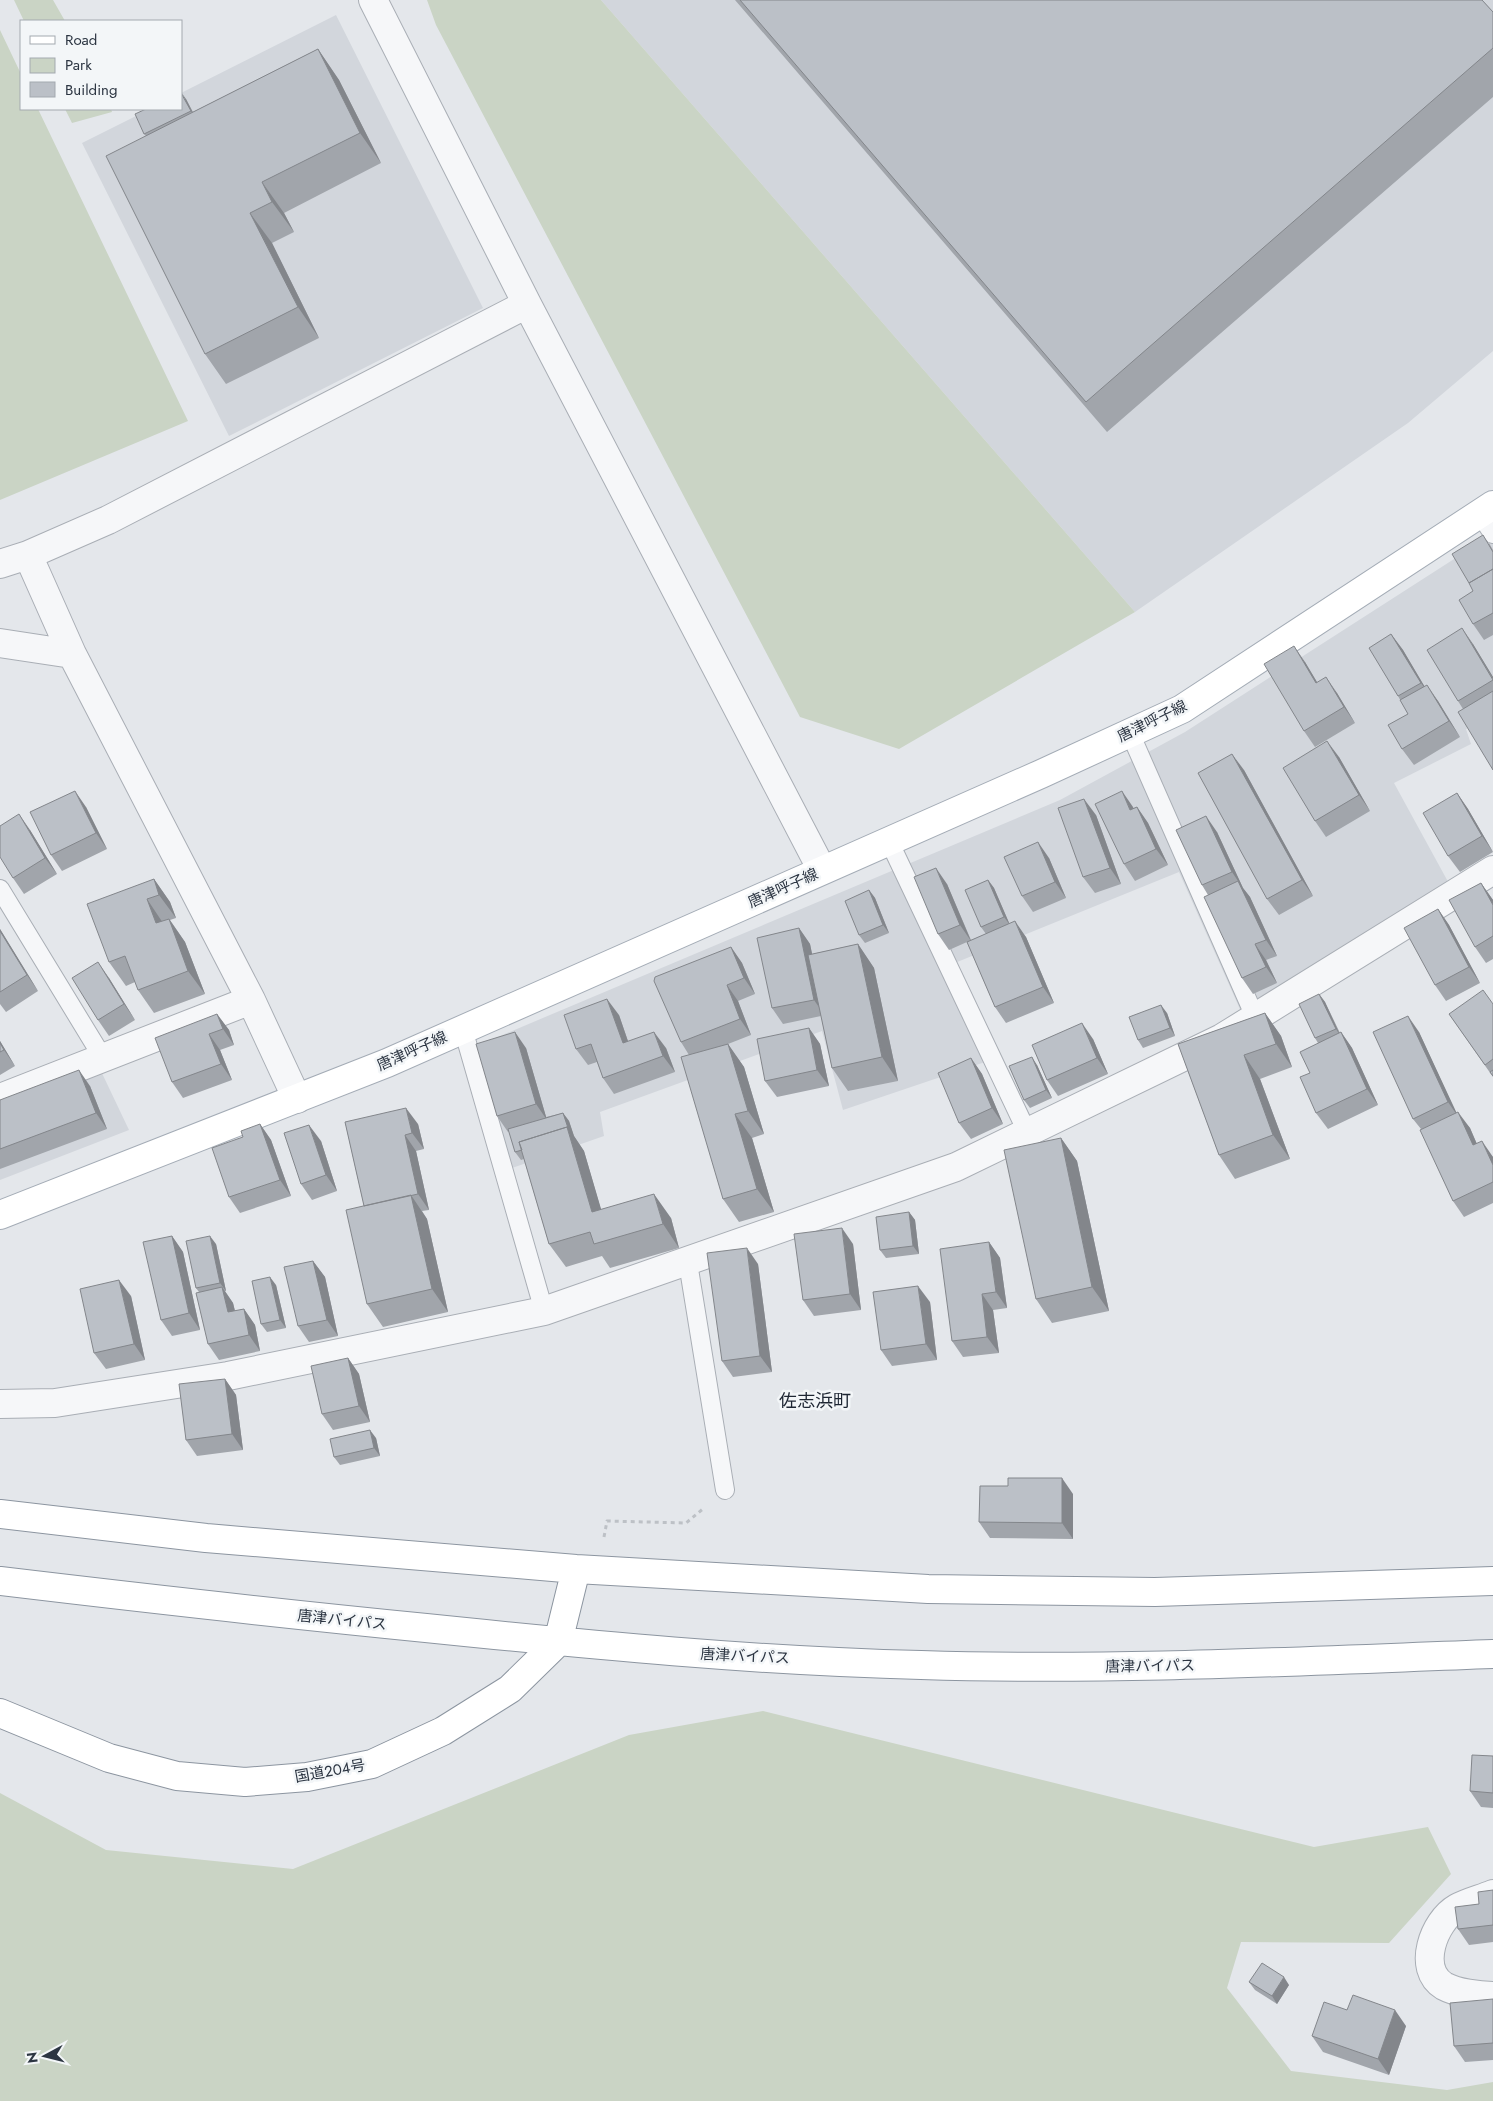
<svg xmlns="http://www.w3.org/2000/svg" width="1493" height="2101" viewBox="0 0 1493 2101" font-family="Jost,'Noto Sans JP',sans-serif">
<rect width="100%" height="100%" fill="#e4e7eb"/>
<path fill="#d2d6dc" d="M601 0H1493V351L1408 423 1135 612Z
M336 15 483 308 229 436 82 143 150 109H181V93Z
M1493 534V714L1466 729 1471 744 1394 783 1452 889 1243 1016 1179 872 940 969 988 1061 843 1110 822 1031 600 1112 604 1136 512 1168 474 1047 1060 800 1185 732Z
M100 1069 129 1130 0 1180V1110Z"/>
<path fill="#cad4c5" d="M14 0H53L65 21H24Z
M427 0H601L1135 612 899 749 800 717 436 25Z
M0 30 21 74V109H38L188 421 0 500Z
M65 109H111L112 112 72 123Z
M763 1711 1314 1847 1428 1827 1451 1874 1389 1943 1241 1942 1227 1988 1291 2071 1447 2090 1493 2082V2101H0V1793L106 1850 293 1869 629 1735Z"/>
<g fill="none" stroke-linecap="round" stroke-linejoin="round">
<defs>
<path id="lane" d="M1480 514 1493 534
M1130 733 1255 1017
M889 841 1028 1134
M0 889 103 1058
M463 1029 544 1311
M688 1263 725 1490"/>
<path id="street" d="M373 0 527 304 822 870
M28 555 72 654
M0 564 28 555 108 520 527 304
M0 643 72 654 251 1000
M0 1098 251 1000 297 1099
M0 1404 55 1403 228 1376 544 1311 956 1167 1222 1038 1493 870
M1493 1894C1481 1899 1468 1902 1457 1908 1434 1921 1416 1969 1444 1986 1457 1993 1479 1996 1493 1996"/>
<path id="primary" d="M0 1215 387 1063 1041 774 1182 709 1493 505"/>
<path id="highway" d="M0 1514 206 1538 576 1569 928 1589 1155 1592 1493 1581
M0 1581C142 1598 284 1614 426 1628 591 1645 756 1661 921 1665 1112 1671 1303 1661 1493 1654
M0 1713 109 1758 177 1776 245 1782 307 1777 372 1764 443 1731 510 1689 558 1642 576 1569"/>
</defs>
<use href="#lane" stroke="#a9aeb5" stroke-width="20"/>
<use href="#street" stroke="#a9aeb5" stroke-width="30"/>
<use href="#primary" stroke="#a4acb6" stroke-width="30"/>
<use href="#highway" stroke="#8c95a0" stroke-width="30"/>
<path stroke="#bdc1c6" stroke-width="3" stroke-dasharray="4 4" stroke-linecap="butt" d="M604 1537 607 1521 686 1523 704 1508"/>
<use href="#lane" stroke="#f6f7f9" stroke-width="18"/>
<use href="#street" stroke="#f6f7f9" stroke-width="28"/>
<use href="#primary" stroke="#fff" stroke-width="28"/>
<use href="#highway" stroke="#fff" stroke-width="28"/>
</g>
<path fill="#a1a5ab" d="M735 0H1482L1493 12V97L1107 432Z
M318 49 339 80 381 163 284 213 294 232 272 243 319 338 226 384 205 354 146 136 144 134 186 99 193 112Z
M1489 543 1493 550V635L1484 640 1473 624Z
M1391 634 1403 650 1424 686 1438 701 1460 737 1414 765 1402 749 1408 714 1398 696Z
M1473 644 1493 677V770L1463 709 1458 701Z
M1305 662 1317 682 1337 693 1355 723 1315 747 1304 731Z
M1339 757 1370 811 1326 837 1315 821Z
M1244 770 1313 896 1279 915 1267 899Z
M1457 793 1468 809 1493 852 1460 872 1448 856Z
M86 807 107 849 62 871 51 855Z
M1137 807 1148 823 1168 865 1135 881 1124 864 1134 808Z
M1096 815 1121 884 1095 893 1083 877Z
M30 830 57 874 24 894 13 878Z
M1217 832 1243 888 1250 897 1277 956 1266 960 1277 983 1253 994 1242 978 1208 895 1202 885Z
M1049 858 1066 898 1033 912 1022 896Z
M154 879 170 902 176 918 170 920 185 942 205 994 154 1013 138 990 135 982 126 986 109 962Z
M988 880 994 888 1009 923 1026 937 1054 1003 1006 1023 995 1007 967 942 949 950 938 934 947 884 971 940 986 934 981 927Z
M1481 883 1493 900V959L1486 963 1475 947Z
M869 890 875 898 889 933 865 943 859 935Z
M1438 909 1449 925 1480 983 1446 1001 1435 985Z
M799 928 810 944 812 954 858 944 874 968 898 1081 848 1091 832 1068 821 1016 783 1024 772 1008Z
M0 929 38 991 6 1012 0 1004Z
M731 947 742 963 755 994 738 1001 751 1035 728 1044 744 1067 764 1134 752 1138 774 1212 739 1222 723 1199 689 1055 681 1042Z
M109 978 135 1020 109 1036 98 1020Z
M1319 994 1325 1002 1340 1033 1341 1032 1352 1048 1378 1105 1328 1129 1316 1113 1310 1073 1318 1043 1315 1038Z
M1493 1004V1077L1449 1014Z
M1167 1013 1175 1036 1143 1048 1138 1040Z
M1265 1013 1281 1036 1292 1067 1260 1079 1290 1159 1235 1179 1219 1155 1178 1044Z
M217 1014 229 1030 234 1045 220 1050 232 1080 183 1098 172 1082Z
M619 1015 628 1041 666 1048 675 1072 614 1094 603 1078 597 1062 588 1065 576 1049Z
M809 1028 820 1044 829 1086 777 1097 765 1081Z
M1419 1032 1456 1113 1470 1128 1477 1144 1493 1157V1203L1464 1217 1453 1201 1421 1129 1413 1119Z
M1093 1039 1108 1074 1058 1096 1047 1080Z
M0 1041 15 1066 0 1075Z
M526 1048 546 1117 563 1113 569 1121 574 1136 584 1151 601 1210 671 1218 679 1248 610 1268 602 1256 566 1267 549 1244 524 1159 521 1160 515 1152 509 1131 508 1132 497 1116Z
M971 1058 982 1074 1003 1124 971 1139 959 1123Z
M1037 1065 1052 1098 1030 1108 1024 1100Z
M90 1086 107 1129 0 1169V1100Z
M345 1122 418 1124 424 1149 416 1151 429 1210 422 1211 427 1219 448 1312 383 1327 367 1304 364 1206Z
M260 1124 271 1140 291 1196 240 1213 229 1197 243 1137Z
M1061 1138 1077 1161 1109 1311 1052 1323 1036 1299Z
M321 1141 337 1191 312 1200 301 1184Z
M909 1212 915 1220 919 1254 886 1258 880 1250Z
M172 1236 183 1252 200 1330 172 1336 161 1320Z
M989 1242 1000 1258 1007 1308 993 1310 999 1353 963 1357 952 1341Z
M216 1244 226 1291H225L233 1303 235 1311 244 1309 255 1325 260 1351 219 1360 208 1344 199 1292 196 1288Z
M853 1244 861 1310 814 1316 803 1300Z
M313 1261 325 1277 338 1336 309 1342 298 1326Z
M758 1264 772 1372 733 1377 722 1361Z
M276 1285 286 1328 267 1332 261 1324Z
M131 1296 145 1360 106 1369 94 1353Z
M930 1302 937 1360 892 1366 881 1350Z
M348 1358 359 1374 370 1422 333 1430 322 1414Z
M225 1379 236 1395 243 1450 197 1456 186 1440Z
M376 1438 380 1456 340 1465 334 1457Z
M1008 1486 1073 1494V1539L990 1538 979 1522Z
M1493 1756V1808L1481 1807 1470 1791Z
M1493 1890V1942L1469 1945 1458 1929 1479 1904Z
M1249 1982 1289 1985 1277 2004 1255 1990Z
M1493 1999V2060L1465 2062 1454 2046Z
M1347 2010 1406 2026 1389 2075 1323 2052 1312 2036Z"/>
<path fill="#83868b" d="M318 49 339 80 381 163 360 133Z
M181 92 186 99 196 119 191 111Z
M262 182 284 213 294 232 272 202Z
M250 213 272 243 319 338 298 307Z
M1462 628 1473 644 1493 677V679Z
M1391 634 1403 650 1432 699 1421 683Z
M1294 646 1305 662 1327 699 1316 683Z
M1326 677 1337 693 1355 723 1344 707Z
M1427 685 1438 701 1460 737 1449 721Z
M1327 741 1339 757 1370 811 1359 795Z
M1232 754 1244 770 1313 896 1302 880Z
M75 791 86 807 107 849 96 833Z
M1122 791 1133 807 1142 826 1130 810Z
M1457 793 1468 809 1493 852 1482 836Z
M1084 799 1096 815 1121 884 1110 868Z
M1137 807 1148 823 1168 865 1156 849Z
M19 814 30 830 57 874 45 858Z
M1206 816 1217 832 1243 888 1250 897 1277 956 1266 940 1238 881 1232 872Z
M1038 842 1049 858 1066 898 1055 882Z
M936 868 947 884 971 941 960 925Z
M154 879 170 902 176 918 159 895Z
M988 880 994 888 1010 925 1004 917Z
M1481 883 1493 900V905Z
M869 890 875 898 889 933 883 925Z
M147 899 163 923H156Z
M1438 909 1449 925 1480 983 1469 967Z
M169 919 185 942 205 994 188 971Z
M1015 921 1026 937 1054 1003 1043 987Z
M799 928 810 944 825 1016 814 1000Z
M0 929 38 991 27 975 0 931Z
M858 944 874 968 898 1081 882 1057Z
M1255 944 1266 960 1277 983 1266 967Z
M731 947 742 963 755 994 744 978Z
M98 962 109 978 135 1020 124 1004Z
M727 985 738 1001 751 1035 740 1019Z
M1319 994 1325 1002 1341 1037 1336 1029Z
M607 999 619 1015 634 1059 623 1043Z
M1161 1005 1167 1013 1175 1036 1170 1028Z
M1265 1013 1281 1036 1292 1067 1276 1044Z
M217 1014 229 1030 234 1045 223 1029Z
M1408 1016 1419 1032 1459 1118 1448 1102Z
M1082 1023 1093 1039 1108 1074 1097 1058Z
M809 1028 820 1044 829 1086 817 1070Z
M515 1032 526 1048 547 1120 536 1104Z
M654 1032 666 1048 675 1072 663 1056Z
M1341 1032 1352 1048 1378 1105 1367 1089Z
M209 1034 220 1050 232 1080 221 1064Z
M0 1041 15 1066 4 1050 0 1043Z
M728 1044 744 1067 764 1134 748 1111Z
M1244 1055 1260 1079 1290 1159 1273 1135Z
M1032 1057 1037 1065 1052 1098 1046 1090Z
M971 1058 982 1074 1003 1124 992 1108Z
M79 1070 90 1086 107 1129 96 1113Z
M406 1108 418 1124 424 1149 412 1133Z
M1458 1112 1470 1128 1484 1161 1473 1145Z
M563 1113 569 1121 574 1136 584 1151 609 1236 592 1212Z
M735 1114 752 1138 774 1212 757 1189Z
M260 1124 271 1140 291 1196 280 1180Z
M309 1125 321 1141 337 1191 326 1175Z
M405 1135 416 1151 429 1210 418 1194Z
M1061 1138 1077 1161 1109 1311 1092 1287Z
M1482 1141 1493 1157V1165Z
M654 1194 671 1218 679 1248 663 1224Z
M411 1195 427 1219 448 1312 432 1289Z
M909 1212 915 1220 919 1254 913 1246Z
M842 1228 853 1244 861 1310 850 1294Z
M172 1236 183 1252 200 1330 189 1313Z
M210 1236 216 1244 226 1291 220 1283Z
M989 1242 1000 1258 1007 1308 996 1292Z
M747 1248 758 1264 772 1372 760 1356Z
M313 1261 325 1277 338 1336 327 1320Z
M270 1277 276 1285 286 1328 280 1320Z
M119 1280 131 1296 145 1360 134 1344Z
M918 1286 930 1302 937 1360 926 1344Z
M222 1287 233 1303 239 1328 228 1312Z
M982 1294 993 1310 999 1353 987 1337Z
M244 1309 255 1325 260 1351 249 1335Z
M348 1358 359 1374 370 1422 359 1406Z
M225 1379 236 1395 243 1450 232 1434Z
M370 1430 376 1438 380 1456 374 1448Z
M1062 1478 1073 1494V1539L1062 1523Z
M1284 1977 1289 1985 1277 2004 1272 1996Z
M1395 2010 1406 2026 1389 2075 1378 2059Z"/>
<path fill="#bbc0c7" stroke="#83868b" d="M740 0H1482L1493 12V48L1086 402Z
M318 49 360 133 262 182 272 202 250 213 298 307 205 354 106 156Z
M181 93 191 111 144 134 135 114 146 109H181Z
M1483 535 1493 552V569L1469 583 1452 554Z
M1493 569V613L1473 624 1459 600 1473 591 1469 583Z
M1462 628 1493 680 1458 701 1427 650Z
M1391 634 1421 683 1398 696 1369 648Z
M1294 646 1316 683 1326 677 1344 707 1304 731 1264 664Z
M1427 685 1449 721 1402 749 1388 725 1408 714 1400 700Z
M1493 691V770L1458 712Z
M1327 741 1359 795 1315 821 1283 768Z
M1232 754 1302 880 1267 899 1198 773Z
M75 791 96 833 51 855 30 812Z
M1122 791 1130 810 1137 807 1156 849 1124 864 1095 804Z
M1457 793 1482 836 1448 856 1423 813Z
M1084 799 1110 868 1083 877 1058 808Z
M19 814 45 858 13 878 0 857V826Z
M1206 816 1232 872 1202 885 1176 830Z
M1038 842 1055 882 1022 896 1004 857Z
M936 868 960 925 938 934 914 877Z
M154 879 159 895 147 899 156 923 169 919 188 971 138 990 125 956 109 962 87 904Z
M988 880 1004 917 981 927 965 890Z
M1238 881 1266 940 1255 944 1266 967 1242 978 1204 897Z
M1481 883 1493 905V936L1475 947 1449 900Z
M869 890 883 925 859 935 845 901Z
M1438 909 1469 967 1435 985 1404 928Z
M1015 921 1043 987 995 1007 967 942Z
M799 928 814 1000 772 1008 757 938Z
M0 931 27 975 0 992Z
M858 944 882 1057 832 1068 808 955Z
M731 947 744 978 727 985 740 1019 681 1042 654 981 655 977Z
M98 962 124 1004 98 1020 72 978Z
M1483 990 1493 1004V1059L1485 1065 1449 1014Z
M1319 994 1336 1029 1315 1038 1299 1004Z
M607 999 623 1043 654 1032 663 1056 603 1078 591 1044 576 1049 564 1015Z
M1161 1005 1170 1028 1138 1040 1129 1017Z
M1265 1013 1276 1044 1244 1055 1273 1135 1219 1155 1178 1044Z
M217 1014 223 1029 209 1034 221 1064 172 1082 155 1038Z
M1408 1016 1448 1102 1413 1119 1373 1032Z
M1082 1023 1097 1058 1047 1080 1032 1045Z
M809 1028 817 1070 765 1081 757 1039Z
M515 1032 536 1104 497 1116 476 1044Z
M1341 1032 1367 1089 1316 1113 1300 1077 1310 1073 1300 1052Z
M0 1043 4 1050 0 1052Z
M728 1044 748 1111 735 1114 757 1189 723 1199 681 1057Z
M1032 1057 1046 1090 1024 1100 1009 1066Z
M971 1058 992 1108 959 1123 938 1073Z
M79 1070 96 1113 0 1149V1100Z
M1493 1070V1076L1490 1072Z
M406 1108 412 1133 405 1135 418 1194 364 1206 345 1122Z
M1458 1112 1473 1145 1482 1141 1493 1165V1182L1453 1201 1420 1130Z
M563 1113 568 1128 567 1127 519 1142 522 1150 515 1152 508 1129Z
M260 1124 280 1180 229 1197 212 1148 243 1137 241 1131Z
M309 1125 326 1175 301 1184 284 1133Z
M567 1127 592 1212 654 1194 663 1224 594 1244 590 1232 549 1244 519 1142Z
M1061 1138 1092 1287 1036 1299 1004 1150Z
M411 1195 432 1289 367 1304 346 1210Z
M909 1212 913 1246 880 1250 876 1217Z
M842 1228 850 1294 803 1300 794 1234Z
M172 1236 189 1313 161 1320 143 1242Z
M210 1236 220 1283 196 1288 186 1241Z
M989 1242 996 1292 982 1294 987 1337 952 1341 940 1249Z
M747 1248 760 1356 722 1361 707 1253Z
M313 1261 327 1320 298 1326 284 1267Z
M270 1277 280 1320 261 1324 252 1281Z
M119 1280 134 1344 94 1353 80 1289Z
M918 1286 926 1344 881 1350 873 1292Z
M222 1287 228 1312 244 1309 249 1335 208 1344 196 1293Z
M348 1358 359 1406 322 1414 311 1366Z
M225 1379 232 1434 186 1440 179 1384Z
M370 1430 374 1448 334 1457 330 1439Z
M1008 1478H1062V1523L979 1522 980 1486H1008Z
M1472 1755 1493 1756V1793L1470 1791Z
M1493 1890V1925L1458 1929 1455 1907 1479 1904 1478 1892Z
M1262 1963 1284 1977 1272 1996 1249 1982Z
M1353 1995 1395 2010 1378 2059 1312 2036 1324 2002 1347 2010Z
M1493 1999V2043L1454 2046 1450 2003Z"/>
<g text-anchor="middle" stroke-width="5" stroke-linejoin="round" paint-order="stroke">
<g font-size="15" fill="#2c3542" stroke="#f3f6f8">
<text transform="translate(1152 721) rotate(-26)" y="5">唐津呼子線</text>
<text transform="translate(783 888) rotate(-24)" y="5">唐津呼子線</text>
<text transform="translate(412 1051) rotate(-24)" y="5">唐津呼子線</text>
<text transform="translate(342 1620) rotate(6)" y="5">唐津バイパス</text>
<text transform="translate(745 1656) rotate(3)" y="5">唐津バイパス</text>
<text transform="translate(1150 1666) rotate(-1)" y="5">唐津バイパス</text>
<text transform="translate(330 1771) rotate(-10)" y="5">国道204号</text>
</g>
<g font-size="18" fill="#1e2633" stroke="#f3f6f8">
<text x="815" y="1407">佐志浜町</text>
</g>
</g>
<rect x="20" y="20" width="162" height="90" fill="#f3f6f8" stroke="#a3a9af"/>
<rect x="30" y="36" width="25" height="8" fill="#ffffff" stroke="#a3a9af"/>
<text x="65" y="45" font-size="15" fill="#2c3542">Road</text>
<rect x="30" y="58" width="25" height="15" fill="#cad4c5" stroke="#a3a9af"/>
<text x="65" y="70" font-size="15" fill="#2c3542">Park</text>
<rect x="30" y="82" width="25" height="15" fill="#bbc0c7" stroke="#a3a9af"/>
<text x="65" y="95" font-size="15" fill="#2c3542">Building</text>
<g transform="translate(45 2056) rotate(263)" stroke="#f3f6f8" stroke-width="4" paint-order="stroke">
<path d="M0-4L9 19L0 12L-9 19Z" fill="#2c3542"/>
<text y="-8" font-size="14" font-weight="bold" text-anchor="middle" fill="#2c3542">N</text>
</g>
</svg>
